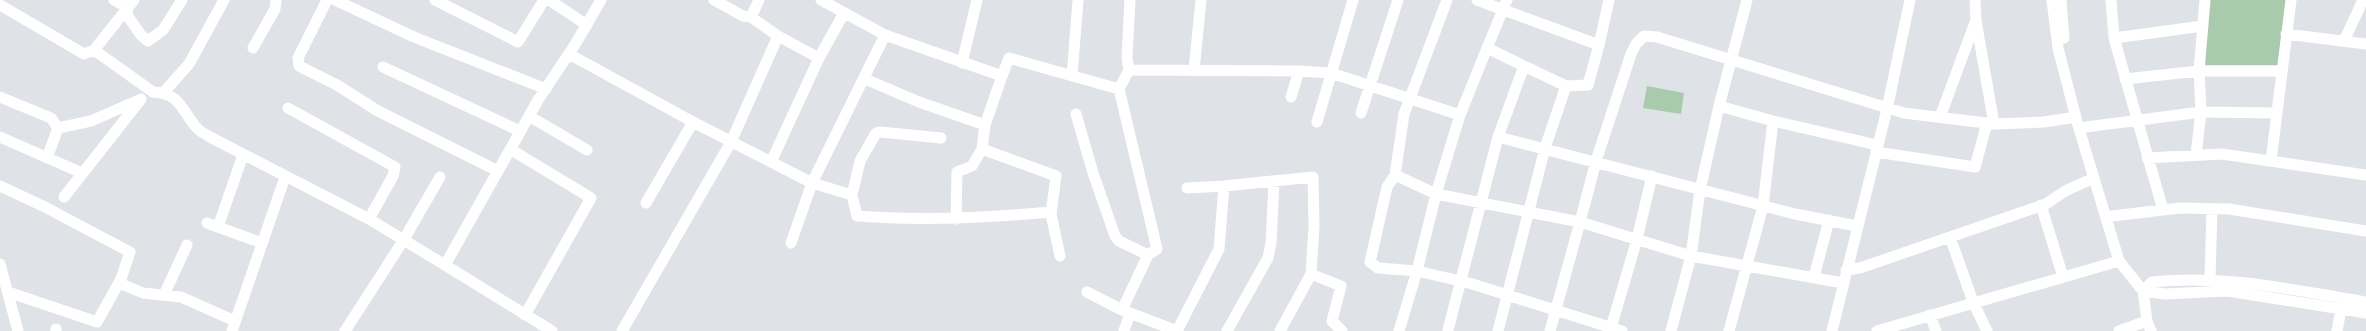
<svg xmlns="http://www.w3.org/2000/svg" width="2366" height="331" viewBox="0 0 2366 331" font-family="Poppins,sans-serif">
<rect width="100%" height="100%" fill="#dfe3e7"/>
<path fill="#a9caad" d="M2210 0H2287L2279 65H2203Z
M1647 86 1684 93 1681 114 1643 108Z"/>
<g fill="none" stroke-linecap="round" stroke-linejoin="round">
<path stroke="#fff" stroke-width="11" d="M114 0 128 8 127 15 141 35 148 41 163 30 182 0
M327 0 298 58 299 66 337 85 378 111 498 171
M335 0 414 37 546 89
M435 0 518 42 544 0
M549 0 587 25
M714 0 743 16 751 17 778 36 819 58
M821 0 885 35 1002 76 1009 58 1119 89 1129 70 1299 71
M1447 0 1404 114 1395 175 1387 187 1370 262 1378 268 1417 271 1436 194 1580 222 1596 161 1631 54 1636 44 1644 36 1657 37 1904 113 1994 124 2044 122 2076 117
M1477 0 1599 45 1609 0
M2052 0 2058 48 2077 122 2119 261 2143 291 2147 321 2119 331
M2061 0 2064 38
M2111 0 2114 38 2163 210
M0 5 84 54 94 50 134 0
M751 17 759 0
M1976 21 1994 124
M2286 34 2366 44
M2114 38 2203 26
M2344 41 2363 0
M253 48 275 9 276 0
M94 50 153 92C181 93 182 112 197 128 200 132 206 134 210 137L369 219 445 265
M569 54 693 122 812 183 852 195 857 216C923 221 986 218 1051 212
M962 63 977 0
M1524 66 1566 86 1588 85 1599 45
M383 67 520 131
M1129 70 1127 57 1130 0
M1194 70 1201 0
M1072 76 1078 0
M865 79 919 102 985 125
M2125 79 2199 71H2282
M1119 89 1157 249 1148 255 1122 310 1177 331 1219 249 1224 186 1313 177 1314 226 1311 274 1341 286 1332 321 1342 331
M164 92 189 64 224 0
M0 97 51 118 58 128 47 158
M1291 97 1299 71 1331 73 1460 115 1487 48
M1719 106 1747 0
M288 108 395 167 393 176 369 219
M1361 113 1398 0
M1076 114 1093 173 1115 236 1119 241 1148 255
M529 116 587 150
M1940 117 1976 20 1975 0
M1317 122 1353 0
M2086 127 2201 112 2277 113
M58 128 91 121 139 100
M0 137 82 173
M1498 137 1524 66 1487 48 1507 0
M510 149 591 198 525 315
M982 149 1056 176 1051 214 1060 256
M1876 152 1975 167 1987 123
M2196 155 2201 112 2199 71 2205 0
M2147 158 2222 154 2366 175
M2271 161 2291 0
M771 162 819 58 844 13
M1395 175 1436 194 1460 115
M0 186 45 207 130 252 121 279 97 322 8 292
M1187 188 1224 186
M852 195 860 161 876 133 880 132 941 138
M64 197 141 99
M646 203 693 122
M2041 205 2063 277
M2112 216 2180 208 2229 209 2366 231
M956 219 957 172 972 166 982 149 985 125 1002 76
M207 223 262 243
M218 227 243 155
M1950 237 1973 302 1987 331
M791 243 812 183 885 35
M0 264 18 331
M1846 270 1860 268 2046 204 2065 191 2094 178
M1814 277 1829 220
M2210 279 2212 209
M119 283 143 293 181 297 235 321
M2143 291 2152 282C2226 274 2293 290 2366 302
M2143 291 2165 294 2228 291 2366 313
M1087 292 1122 310
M164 295 187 245
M1930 315 1936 331
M2147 321 2151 331
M1611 328 1637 239 1652 176
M1448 330 1498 137 1795 214 1857 226
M56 331V329
M232 331 285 177
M345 331 403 241 440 177
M552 331 445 265 538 100 576 43 601 0
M622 331 731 142 778 36
M1124 331 1130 313
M1227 331 1268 258 1271 243 1274 181
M1280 331 1311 274
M1399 331 1417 271 1469 283 1622 331
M1498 331 1545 148 1566 86
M1550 331 1580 222 1691 256 1843 283
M1671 331 1691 256 1700 190 1719 106 1773 121
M1729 331 1763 206 1773 121 1877 145
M1832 331 1887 109 1910 0
M1877 331 2119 261
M2337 331 2341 309"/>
</g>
</svg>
